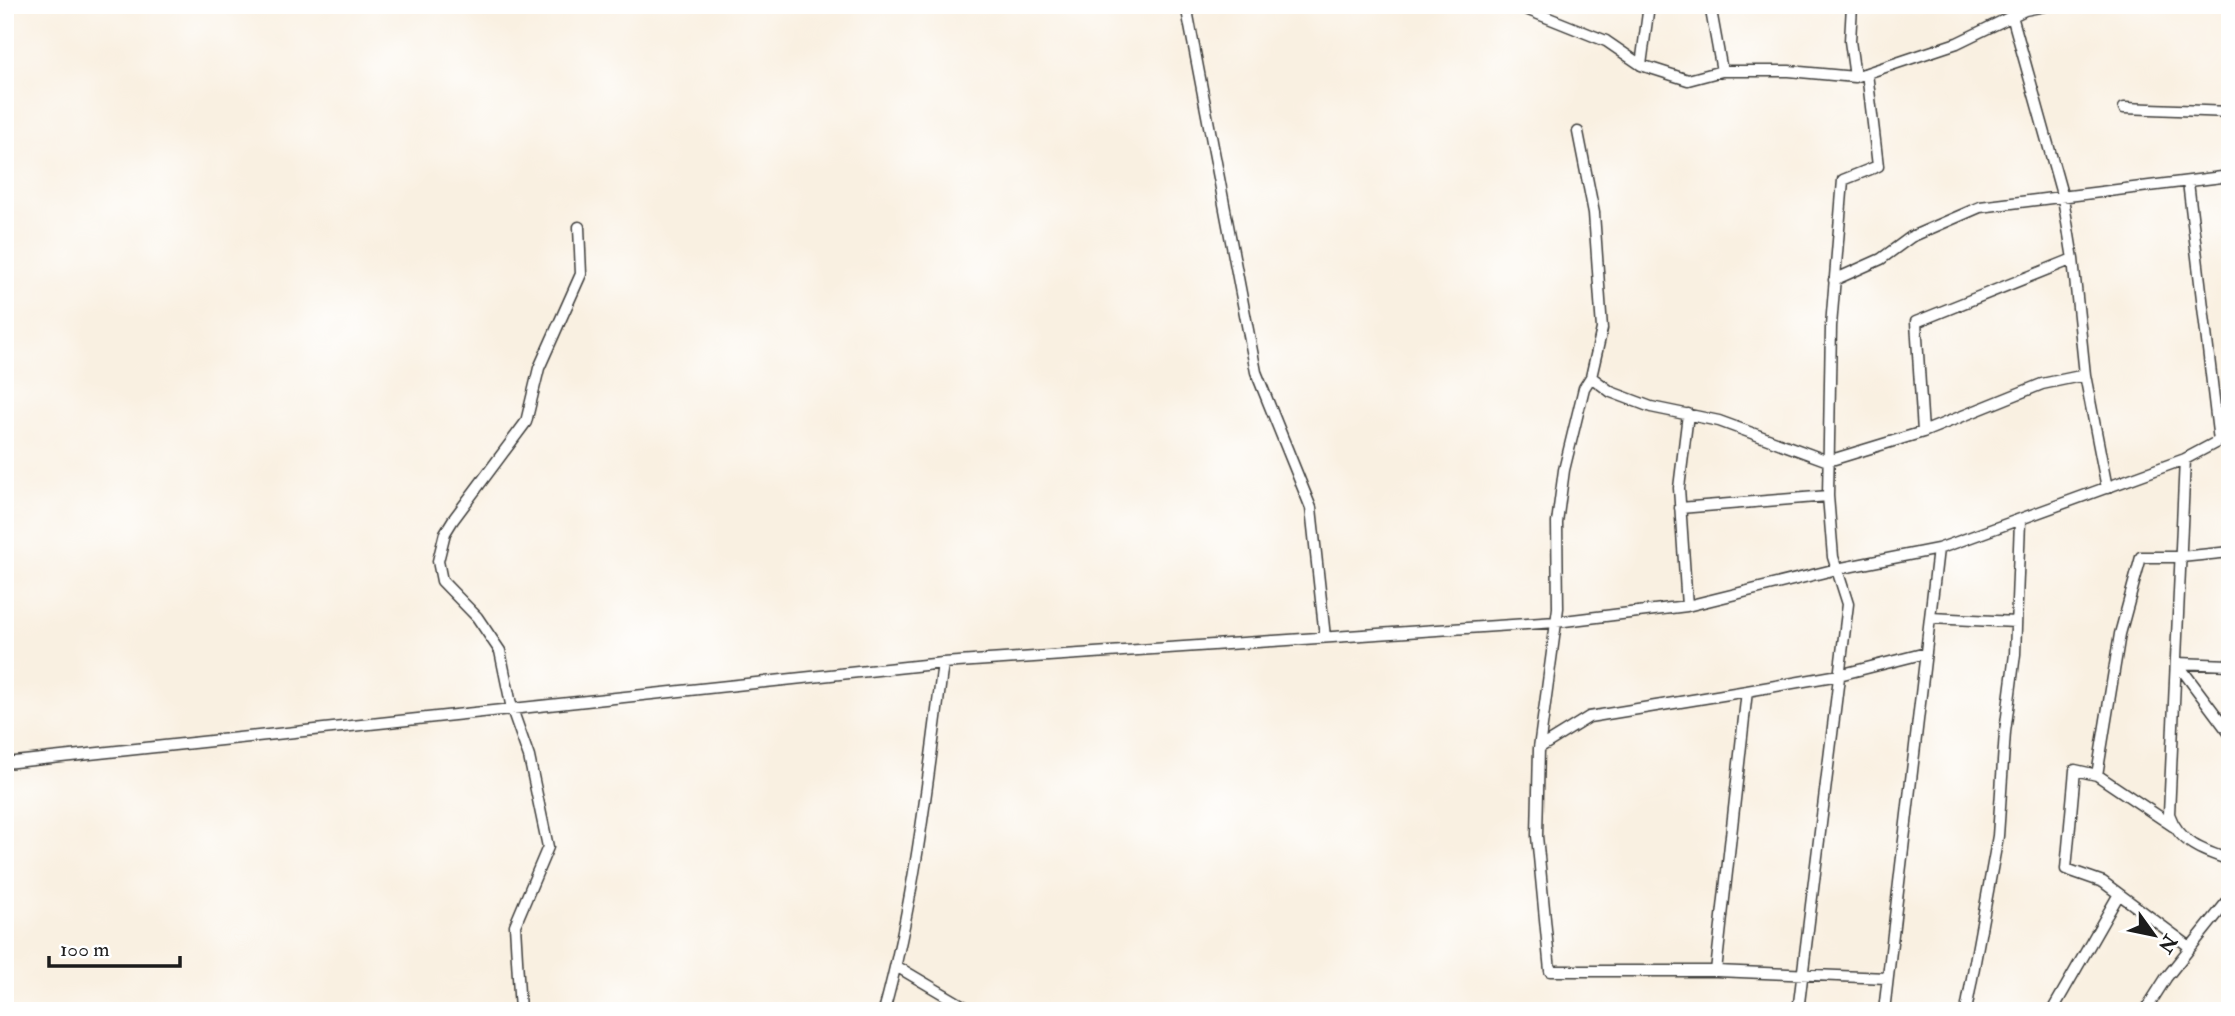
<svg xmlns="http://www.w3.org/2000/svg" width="2235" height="1016" viewBox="0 0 2235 1016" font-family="'IM FELL Double Pica',serif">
<rect width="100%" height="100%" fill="#fff"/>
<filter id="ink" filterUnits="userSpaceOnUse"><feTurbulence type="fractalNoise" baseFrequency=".0143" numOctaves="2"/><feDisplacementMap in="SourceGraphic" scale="14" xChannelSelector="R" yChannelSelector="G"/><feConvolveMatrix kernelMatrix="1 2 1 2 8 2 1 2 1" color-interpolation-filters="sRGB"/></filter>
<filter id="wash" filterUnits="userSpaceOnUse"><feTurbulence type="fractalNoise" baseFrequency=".00686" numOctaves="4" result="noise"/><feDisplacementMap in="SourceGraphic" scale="28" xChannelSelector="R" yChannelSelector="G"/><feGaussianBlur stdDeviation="1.57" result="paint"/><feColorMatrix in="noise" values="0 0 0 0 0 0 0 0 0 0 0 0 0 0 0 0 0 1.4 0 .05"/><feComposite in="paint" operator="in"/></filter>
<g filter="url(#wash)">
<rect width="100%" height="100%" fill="#f9f0e1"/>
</g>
<g filter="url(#ink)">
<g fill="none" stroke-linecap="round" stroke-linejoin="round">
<defs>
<path id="minor" d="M1186 5 1256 372 1311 508 1325 637
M1516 5 1606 41 1641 65 1688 80 1722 71H1789L1855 77 1957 43 2025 10 2050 5
M1710 5 1722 71
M1852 5 1850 41 1855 77
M2009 5 2063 198 2073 259
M1641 65 1649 5
M2124 108 2230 112
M1578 132 1594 213 1602 329 1591 377 1584 388 1564 470 1557 523 1558 608 1539 748 1537 836 1550 971H1716
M2188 182 2219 441
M1834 280 1881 259 1911 237 1980 207 2230 176
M1591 377 1611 392 1651 407 1719 421 1828 461 1923 432 2042 384 2085 375 2107 488
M1923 432 1916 322 2073 259 2085 375
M2185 459 2169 814C2179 843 2203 851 2230 860
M1680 508 1828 496
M1687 606 1679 488 1688 414
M1930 618 2016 622
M2230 665 2177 663 2230 734
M1539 748 1589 717 1747 691
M5 763 943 663 1556 622 1687 606 1837 569 1938 549 2185 459 2230 435
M2097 775 2075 770 2066 869 2103 882 2190 947
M2173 826 2097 775 2120 634 2141 557H2181L2230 552
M896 966 972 1011
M1887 978 1716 971 1747 691 1839 675 1926 653
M520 1011 515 925 548 847 529 757 512 709 500 651 477 617 442 581 438 561 445 533 453 520 526 422 539 368 581 274 579 227
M884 1011C915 898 928 779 943 663
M1798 1011 1848 604 1833 557 1828 496 1831 326 1843 180 1878 166 1867 73
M1884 1011 1938 549
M1966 1011 1998 836 2005 732 2015 654 2020 521
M2052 1011 2119 894
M2145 1011 2166 978 2230 898"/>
</defs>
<use href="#minor" stroke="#3d3c3a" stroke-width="13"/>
<use href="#minor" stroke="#fff" stroke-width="10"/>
</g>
</g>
<rect width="2235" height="1016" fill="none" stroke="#fff" stroke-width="28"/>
<g transform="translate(2154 935) rotate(123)" stroke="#ffffff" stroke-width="5" paint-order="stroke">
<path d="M0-5L12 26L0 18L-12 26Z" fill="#1c1c1c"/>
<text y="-10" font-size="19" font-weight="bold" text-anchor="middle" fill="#1c1c1c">N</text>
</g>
<path d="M49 956v10h131v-10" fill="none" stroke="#1c1c1c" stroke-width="3.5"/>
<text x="60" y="956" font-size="21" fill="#1c1c1c" stroke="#ffffff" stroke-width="5" paint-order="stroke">100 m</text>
</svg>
